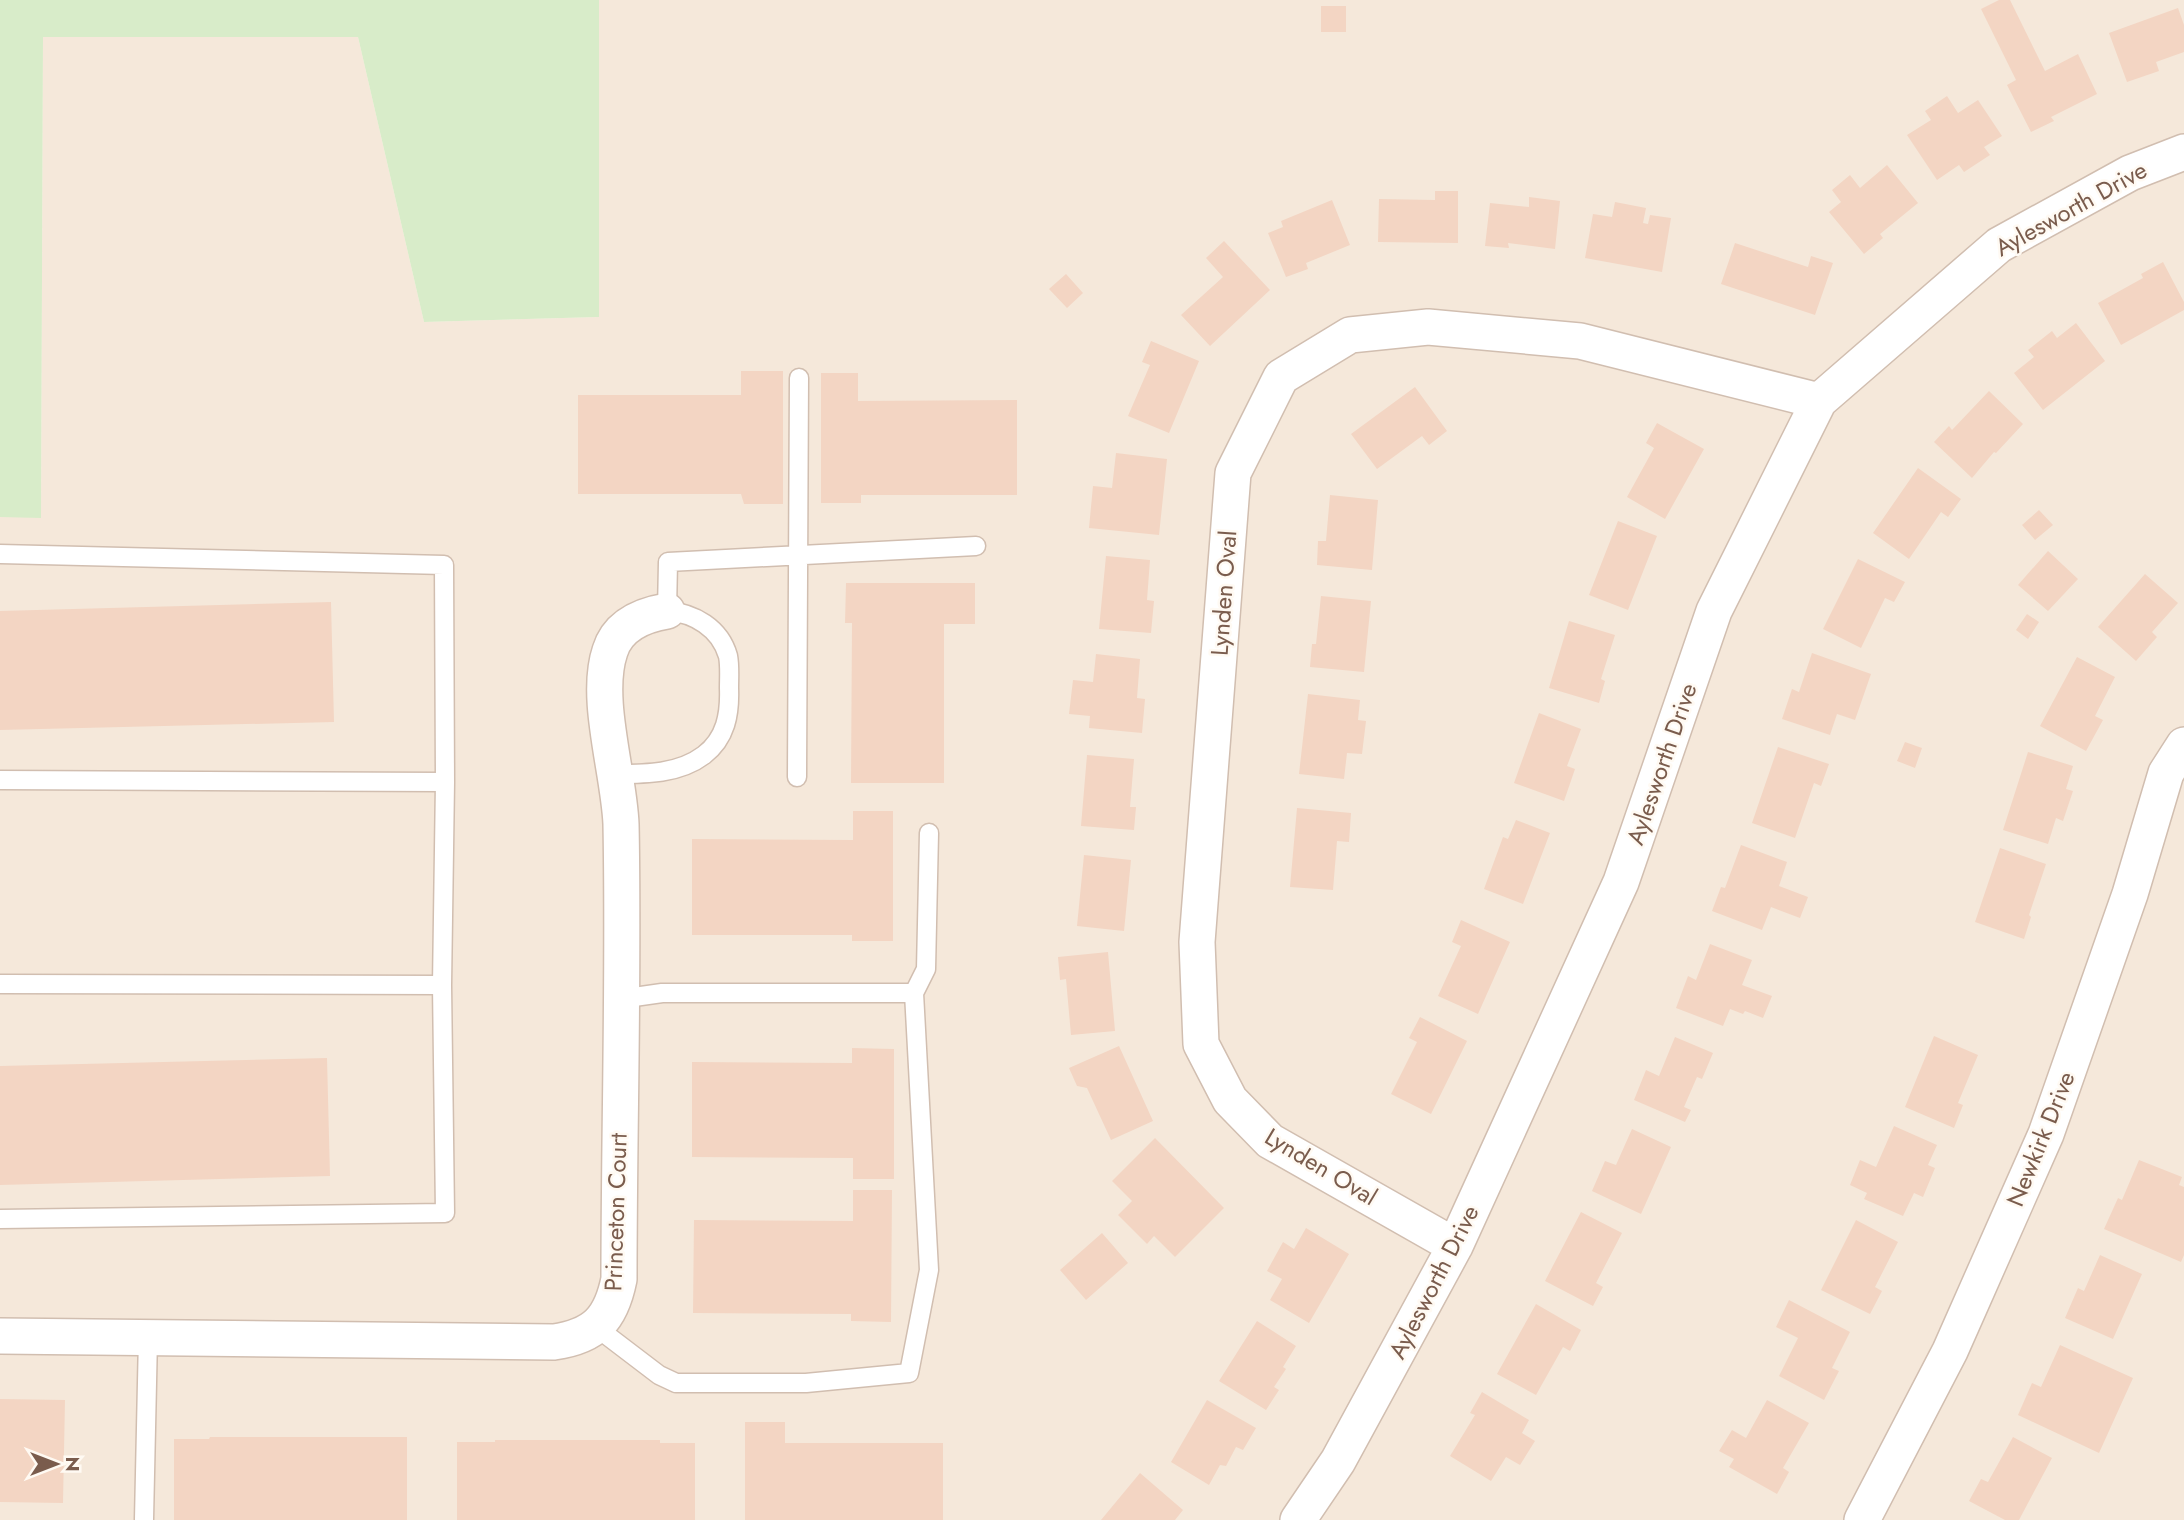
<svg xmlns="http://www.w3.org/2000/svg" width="2184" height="1520" viewBox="0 0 2184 1520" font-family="Jost,sans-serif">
<rect width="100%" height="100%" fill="#fdf6ec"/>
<path fill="#f5e8da" d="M599 0H2184V1520H0V517H41L43 37H358L424 322 599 317Z"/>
<path fill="#d8ecc9" d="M0 0H599V317L424 322 358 37H43L41 518 0 517Z"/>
<path fill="#f3d5c3" d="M1999 0H2010L2045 71 2078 54 2097 94 2051 117 2054 121 2031 132 2007 85 2016 80 1981 9Z
M1321 6H1346V32H1321Z
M2178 8 2184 25V52L2156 62 2159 71 2127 82 2109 33Z
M1947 96 1958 113 1978 100 2002 136 1984 147 1990 155 1964 172 1959 165 1937 180 1907 135 1931 120 1925 111Z
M1887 165 1918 203 1880 234 1883 238 1864 254 1829 212 1841 202 1832 190 1850 175 1860 188Z
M1435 191H1458V243L1378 242 1379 199 1435 200Z
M1529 197 1560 201 1555 249 1508 243 1509 248 1485 246 1490 203 1529 207Z
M1332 200 1350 245 1306 263 1308 269 1286 277 1268 233 1283 227 1281 221Z
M1615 202 1646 208 1643 223 1648 224 1650 215 1671 218 1662 272 1585 258 1593 214 1612 217Z
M1224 241 1270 290 1210 346 1181 315 1223 277 1206 258Z
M1735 243 1808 267 1811 256 1833 263 1815 315 1721 284Z
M2163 262 2184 302V310L2121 345 2098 303 2143 278 2141 274Z
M1066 274 1083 293 1067 308 1049 289Z
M2076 323 2105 361 2043 410 2014 373 2034 357 2028 350 2052 331 2057 338Z
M1151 341 1199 361 1169 433 1128 416 1150 365 1142 362Z
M741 371H783V504H744L741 494H578V395H741Z
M821 373H858V401L1017 400V495H861V503H821Z
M1415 387 1447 431 1429 445 1422 436 1377 469 1351 434Z
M1989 391 2023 424 1996 453 1994 452 1972 478 1934 442 1949 426 1952 430Z
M1657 423 1704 449 1665 519 1627 497 1654 448 1646 443Z
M1116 453 1167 459 1159 535 1089 528 1093 486 1112 488Z
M1918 468 1961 499 1948 517 1941 512 1909 559 1873 533Z
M1330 495 1378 500 1372 570 1317 565 1318 541H1326Z
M2039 510 2053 525 2035 540 2022 525Z
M1618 521 1657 536 1628 610 1589 595Z
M2048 551 2078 579 2048 611 2018 585Z
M1106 556 1150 560 1147 600 1154 601 1151 633 1099 629Z
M1858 559 1905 582 1894 602 1885 598 1861 648 1823 629Z
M2145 574 2178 603 2152 632 2157 637 2136 661 2098 627Z
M846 583H975V624H944V783H851L852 623H845Z
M1321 596 1371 601 1364 672 1310 667 1312 644H1316Z
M331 602 334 722 0 730V611Z
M2027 614 2039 622 2028 639 2016 630Z
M1569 621 1615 635 1601 679 1605 681 1599 703 1549 688Z
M1812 653 1871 674 1855 720 1837 714 1830 735 1782 719 1792 689 1799 692Z
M1096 654 1140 659 1137 698 1145 699 1142 733 1089 728 1090 716 1069 714 1073 680 1093 682Z
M2077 657 2115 677 2095 716 2103 720 2086 751 2040 726Z
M1308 694 1360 700 1358 720 1366 721 1362 754 1347 753 1344 779 1299 774Z
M1539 713 1581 729 1567 766 1575 769 1564 801 1514 783Z
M1905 742 1922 748 1915 768 1897 761Z
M1778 747 1829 764 1821 786 1814 783 1795 838 1752 823Z
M2028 752 2073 766 2066 789 2073 791 2063 821 2056 818 2048 844 2003 830Z
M1087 755 1134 759 1130 807H1136L1134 830 1081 826Z
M1297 808 1351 813 1349 842 1337 841 1333 890 1290 887Z
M853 811H893V941H852V935H692V839L853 840Z
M1516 820 1550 833 1523 904 1484 889 1503 837 1508 839Z
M1741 845 1787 862 1779 886 1808 897 1800 918 1771 907 1762 930 1712 911 1721 887 1725 888Z
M2000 848 2046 864 2029 915 2031 917 2024 939 1975 922Z
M1084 855 1131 860 1124 931 1077 926Z
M1461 920 1510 942 1478 1014 1438 996 1461 946 1452 942Z
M1710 944 1752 960 1742 985 1772 996 1763 1018 1745 1011 1743 1014 1730 1009 1723 1026 1676 1008 1688 976 1696 980Z
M1108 952 1115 1031 1071 1035 1066 979 1060 980 1058 957Z
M1420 1017 1467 1041 1431 1114 1391 1094 1417 1042 1409 1038Z
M1934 1036 1978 1055 1958 1103 1963 1105 1954 1128 1905 1107Z
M1675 1037 1713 1053 1702 1079 1697 1077 1684 1107 1691 1110 1685 1122 1634 1100 1646 1070 1659 1076Z
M1119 1046 1153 1121 1111 1140 1087 1088 1077 1086 1069 1068Z
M852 1048 894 1049V1179H853V1158L692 1157V1062L852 1063Z
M327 1058 330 1176 0 1185V1066Z
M1894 1126 1937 1145 1928 1165 1935 1168 1923 1197 1914 1193 1903 1216 1864 1199 1867 1193 1850 1185 1860 1160 1876 1167Z
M1632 1129 1671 1147 1641 1214 1592 1191 1605 1161 1616 1165Z
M1155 1138 1224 1208 1175 1257 1154 1236 1147 1244 1118 1215 1132 1201 1112 1181Z
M2139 1160 2182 1177 2179 1185 2184 1187V1255L2181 1262 2104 1229 2118 1198 2122 1200Z
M853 1190H892L891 1322 851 1321V1314L693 1313 694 1220 853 1221Z
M1581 1212 1622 1233 1596 1283 1603 1287 1593 1306 1545 1281Z
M1856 1220 1898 1242 1875 1287 1882 1291 1870 1314 1821 1290Z
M1306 1228 1349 1254 1309 1323 1270 1300 1282 1279 1267 1271 1283 1242 1294 1249Z
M1102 1233 1128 1263 1086 1300 1060 1270Z
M2100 1255 2142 1274 2113 1339 2065 1318 2078 1288 2084 1291Z
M1789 1300 1850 1332 1832 1368 1839 1371 1824 1400 1779 1376 1798 1338 1776 1327Z
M1536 1304 1581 1330 1570 1351 1563 1347 1536 1395 1497 1374Z
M1257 1321 1296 1346 1283 1367 1286 1369 1274 1387 1279 1390 1266 1410 1219 1381Z
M2060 1345 2133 1378 2099 1453 2018 1415 2032 1383 2041 1387Z
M1482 1392 1529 1420 1522 1433 1535 1441 1520 1465 1506 1457 1491 1481 1450 1456 1475 1415 1470 1413Z
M0 1399 65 1400 63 1503 0 1502Z
M1207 1400 1256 1428 1243 1450 1236 1447 1226 1466 1220 1465 1209 1485 1171 1462Z
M1767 1400 1809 1423 1783 1468 1789 1472 1777 1494 1729 1467 1734 1459 1719 1451 1732 1430 1746 1438Z
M745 1422H785V1443H943V1520H745Z
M210 1437H407V1520H174V1439H209Z
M2013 1437 2052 1458 2019 1520H2005L1969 1501 1981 1479 1988 1482Z
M495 1440H660V1443H695V1520H457V1442H495Z
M1140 1473 1183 1510 1175 1520H1101Z"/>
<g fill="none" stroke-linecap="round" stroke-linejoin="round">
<defs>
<path id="lane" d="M0 554 444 565 445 782
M616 774C646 774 679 774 704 755 726 738 730 714 729 688 729 678 730 666 728 656 720 628 694 613 667 611L668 562 976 546
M797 777 799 378
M0 780 445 782 442 985 0 984
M914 993 926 969 929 833
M0 1219 445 1213 442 985
M596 1327 659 1375 676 1383H806L909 1373 929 1270 914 993H662L620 999
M144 1519 148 1337"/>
<path id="street" d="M1455 1246 1270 1141 1230 1100 1201 1044 1197 942 1233 473 1281 377 1350 335 1428 327 1580 341 1819 401
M0 1336 554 1342C595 1336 611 1319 619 1279 619 1128 624 975 621 824 619 773 594 698 610 651 618 625 643 615 667 611
M1298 1520 1338 1461 1455 1246 1621 882 1714 611 1819 401 1999 245 2130 173 2184 152
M1862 1520 1950 1351 2046 1134 2130 894 2166 773 2184 745"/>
</defs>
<use href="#lane" stroke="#d1beb0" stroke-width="21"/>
<use href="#street" stroke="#d1beb0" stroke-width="38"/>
<use href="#lane" stroke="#fff" stroke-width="18"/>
<use href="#street" stroke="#fff" stroke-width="35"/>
</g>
<g text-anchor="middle" stroke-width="5" stroke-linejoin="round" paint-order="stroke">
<g font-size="24" fill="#7a5c4d" stroke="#fffaf3">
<text transform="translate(2071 209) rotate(-29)" y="8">Aylesworth Drive</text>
<text transform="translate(1224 593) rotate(-86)" y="8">Lynden Oval</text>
<text transform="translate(1662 764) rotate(-71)" y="8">Aylesworth Drive</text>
<text transform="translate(2041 1139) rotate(-68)" y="8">Newkirk Drive</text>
<text transform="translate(1321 1167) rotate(31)" y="8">Lynden Oval</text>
<text transform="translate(616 1212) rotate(-88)" y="8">Princeton Court</text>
<text transform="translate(1434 1282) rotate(-63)" y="8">Aylesworth Drive</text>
</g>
</g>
<g transform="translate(56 1464) rotate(90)" stroke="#fffaf3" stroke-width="5" paint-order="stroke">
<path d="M0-5L12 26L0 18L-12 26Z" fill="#7a5c4d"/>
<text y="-10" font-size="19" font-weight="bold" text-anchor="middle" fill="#7a5c4d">N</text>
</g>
</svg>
